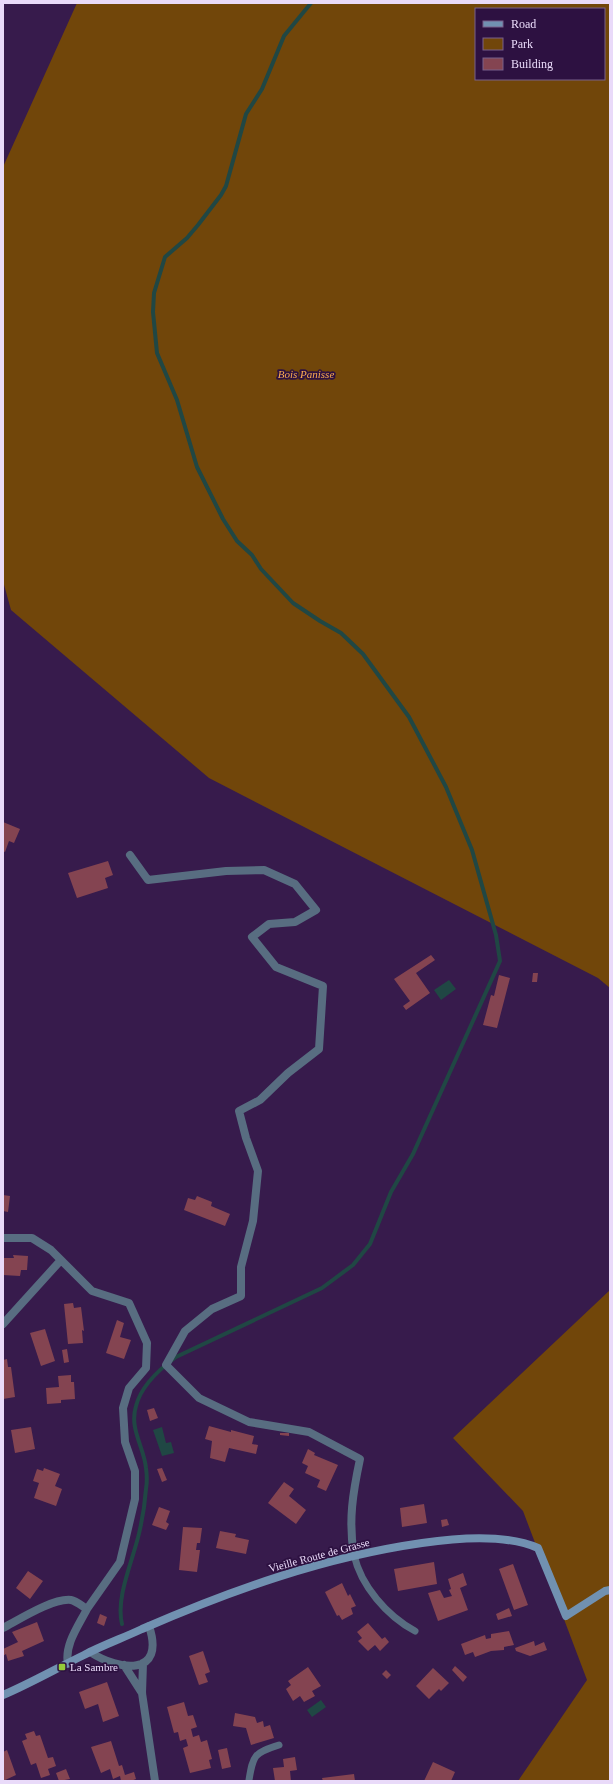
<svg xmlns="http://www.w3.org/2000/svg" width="613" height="1784" viewBox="0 0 613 1784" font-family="Georgia,serif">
<rect width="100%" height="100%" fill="#371b4c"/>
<path fill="#71460a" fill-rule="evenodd" d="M77 3H610V988L598 978 209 778 11 610 3 581V167ZM476 9H604V79H476Z
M610 1290V1781H518L587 1680 523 1511 453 1438Z"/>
<path fill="#204744" d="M449 980 456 989 441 1000 434 990Z
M162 1427 166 1443 171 1442 174 1453 162 1456 153 1430Z
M321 1700 326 1707 312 1717 307 1710Z"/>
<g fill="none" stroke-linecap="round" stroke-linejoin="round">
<path stroke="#204744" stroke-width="4" d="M122 1624C115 1596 135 1556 140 1529 143 1516 145 1502 146 1489 147 1483 147 1475 146 1468 144 1447 129 1429 136 1406 141 1386 161 1368 176 1357L322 1288 353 1265 370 1244 391 1192 413 1154 500 961 496 935 472 850 446 787 409 717 363 654 341 633 320 621 293 603 261 569 252 555 237 541 223 519 197 467 177 400 157 353 153 312 154 293 165 257 187 238 198 225 221 195 226 186 246 114 262 89 284 36 311 3"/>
</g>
<path fill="#844451" d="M3 822 20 829 14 843 9 841 5 852 3 851Z
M108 861 113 875 105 878 108 888 77 898 68 873Z
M431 955 435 960 416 973 430 993 406 1010 403 1006 410 1001 394 979Z
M533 973H538L537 982H532Z
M499 975 510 978 497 1028 483 1025 491 995 494 996Z
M3 1195 10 1196 8 1212 3 1211Z
M197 1196 212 1202 211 1206 230 1214 225 1226 184 1210 188 1198 195 1200Z
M13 1255 28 1256 27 1270H21L20 1276 3 1275V1258H14Z
M73 1303 74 1308 81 1307 84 1331 82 1330 83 1343 68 1344 64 1304Z
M117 1320 124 1323 120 1337 131 1340 124 1359 106 1353Z
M45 1329 55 1361 41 1366 30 1333Z
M67 1349 69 1362 64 1363 62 1350Z
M7 1359 8 1367H11L15 1397 3 1399V1360Z
M71 1375V1382H74L75 1399 61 1400V1403L47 1404 46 1388 59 1387 58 1376Z
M154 1408 158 1418 150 1421 147 1410Z
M209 1426 231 1432V1430L254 1436 252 1444 258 1445 256 1454 229 1448 225 1462 210 1458 212 1441 205 1439Z
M31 1427 35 1449 15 1453 11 1430Z
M280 1433H289V1436L280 1435Z
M308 1449 315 1453 314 1455 338 1465 326 1491 317 1487 320 1480 305 1473 308 1466 302 1463Z
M44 1468 60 1474 55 1486 62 1489 56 1506 34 1498 39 1483 33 1481 37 1469 43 1471Z
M162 1468 167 1480 162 1482 157 1469Z
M284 1482 294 1489 289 1496 306 1510 296 1524 268 1503Z
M424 1504 427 1523 402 1527 400 1508Z
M159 1507 170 1511 166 1522 169 1524 166 1530 152 1525Z
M447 1519 449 1525 442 1527 441 1520Z
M183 1527 202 1528 200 1543H197L196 1550H200L197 1572 179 1570Z
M220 1531 236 1534 235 1537 249 1540 246 1554 216 1548Z
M434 1562 437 1584 398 1591 394 1569Z
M513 1564 528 1605 514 1610 499 1569Z
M28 1571 43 1581 30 1599 16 1588Z
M463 1573 467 1585 460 1588 468 1610 438 1621 428 1593 440 1590 444 1598 452 1596 449 1590 451 1589 448 1579Z
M342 1583 348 1596 350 1594 356 1606 351 1608 353 1614 342 1620 339 1615 337 1616 325 1592Z
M509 1608 512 1616 498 1620 496 1614Z
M100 1614 107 1617 104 1626 97 1623Z
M37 1622 44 1641 22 1651 24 1656 8 1661 6 1654 3 1656V1649L18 1642 12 1632Z
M368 1623 382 1639 385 1637 389 1642 380 1651 375 1645 368 1651 358 1641 362 1638 357 1632Z
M509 1631 514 1645 504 1647V1650L491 1651 475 1657 473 1652 465 1655 461 1644 485 1635 486 1639 491 1638V1634Z
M534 1641 535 1646 544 1642 547 1650 530 1656 516 1651 515 1648Z
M203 1651 210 1672 205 1674 208 1682 199 1685 189 1656Z
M455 1666 467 1677 463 1682 452 1670Z
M308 1667 321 1686 312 1691 315 1696 304 1702 300 1696 293 1701 286 1689 291 1685 288 1681Z
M433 1668 449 1683 441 1691 439 1689 429 1699 416 1686Z
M386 1670 391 1675 387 1679 382 1674Z
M107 1682 119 1716 103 1722 98 1704 85 1709 79 1692Z
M184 1702 188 1716 193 1715 197 1727 191 1729 193 1737 199 1735 201 1742 207 1740 212 1759 209 1760 211 1768 190 1773 183 1748 188 1746 186 1739 180 1741 178 1732 174 1733 167 1707Z
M235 1713 255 1717 257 1723 263 1721 264 1727 270 1725 274 1738 251 1745 246 1728 233 1726Z
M34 1731 36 1736 40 1735 48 1758 53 1757 56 1766 48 1769 50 1775 41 1778 36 1763 31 1765 22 1741 27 1739 25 1734Z
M111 1741 119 1766 122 1765 125 1775 134 1772 136 1779 131 1781H121L120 1776 113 1779 110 1769 101 1773 91 1747Z
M227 1748 231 1767 222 1769 218 1750Z
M7 1750 16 1775 3 1781V1752Z
M295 1757 297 1770 290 1771 291 1781H275L273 1768 284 1767 283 1759Z
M433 1762 455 1772 451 1781H424Z
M66 1769 70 1779 59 1781 56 1773Z
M354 1774 355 1781H323L322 1778Z"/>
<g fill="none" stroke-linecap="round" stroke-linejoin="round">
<path stroke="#586d81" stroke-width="7" d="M354 1555C361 1586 387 1616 415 1631
M249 1780C253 1755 254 1753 279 1745"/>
<path stroke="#586d81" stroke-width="8" d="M130 855 148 880 226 871 264 870 295 884 316 910 295 922 269 924 252 937 276 967 323 986 319 1049 288 1073 260 1100 239 1111 246 1138 258 1171 253 1221 241 1267V1296L212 1309 185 1331 166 1365 199 1398 249 1422 309 1432 360 1459C353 1492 348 1521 354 1555
M3 1238H32L51 1250 92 1291 129 1303 147 1343 146 1368 129 1388 123 1408 125 1442 135 1471V1499L120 1562 87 1609
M3 1324 61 1260
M3 1628C20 1619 53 1598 71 1600 76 1601 82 1606 87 1609 79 1625 64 1645 68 1664
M90 1652C119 1671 166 1677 149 1626
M143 1663 142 1693 155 1781
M124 1665 142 1693"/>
<path stroke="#7191b1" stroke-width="8" d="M3 1695C31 1683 57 1668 84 1655 103 1645 123 1638 142 1629 232 1590 324 1557 422 1543 456 1538 506 1534 538 1548L566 1616 605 1591 610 1590"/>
</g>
<rect fill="#95cc3a" stroke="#2d1141" stroke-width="1.5" x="58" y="1663" width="8" height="8" rx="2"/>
<g text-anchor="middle" stroke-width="3.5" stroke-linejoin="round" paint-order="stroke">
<g font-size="11" font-style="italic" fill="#faac4e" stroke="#2d1141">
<text x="306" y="378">Bois Panisse</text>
</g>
<g font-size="11" fill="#e9daf9" stroke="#2d1141">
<text transform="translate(319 1555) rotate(-15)" y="4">Vieille Route de Grasse</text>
</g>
<g font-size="11" fill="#e9daf9" stroke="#2d1141" text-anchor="start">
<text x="70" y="1671">La Sambre</text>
</g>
</g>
<rect width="613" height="1784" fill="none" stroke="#e9daf9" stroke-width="8"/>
<rect x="475" y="8" width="130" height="72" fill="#2d1141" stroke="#78618b"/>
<rect x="483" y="21" width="20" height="6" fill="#7191b1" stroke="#78618b"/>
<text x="511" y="28" font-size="12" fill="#e9daf9">Road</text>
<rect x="483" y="38" width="20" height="12" fill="#71460a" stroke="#78618b"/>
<text x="511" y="48" font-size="12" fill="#e9daf9">Park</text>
<rect x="483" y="58" width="20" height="12" fill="#844451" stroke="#78618b"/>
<text x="511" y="68" font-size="12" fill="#e9daf9">Building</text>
</svg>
